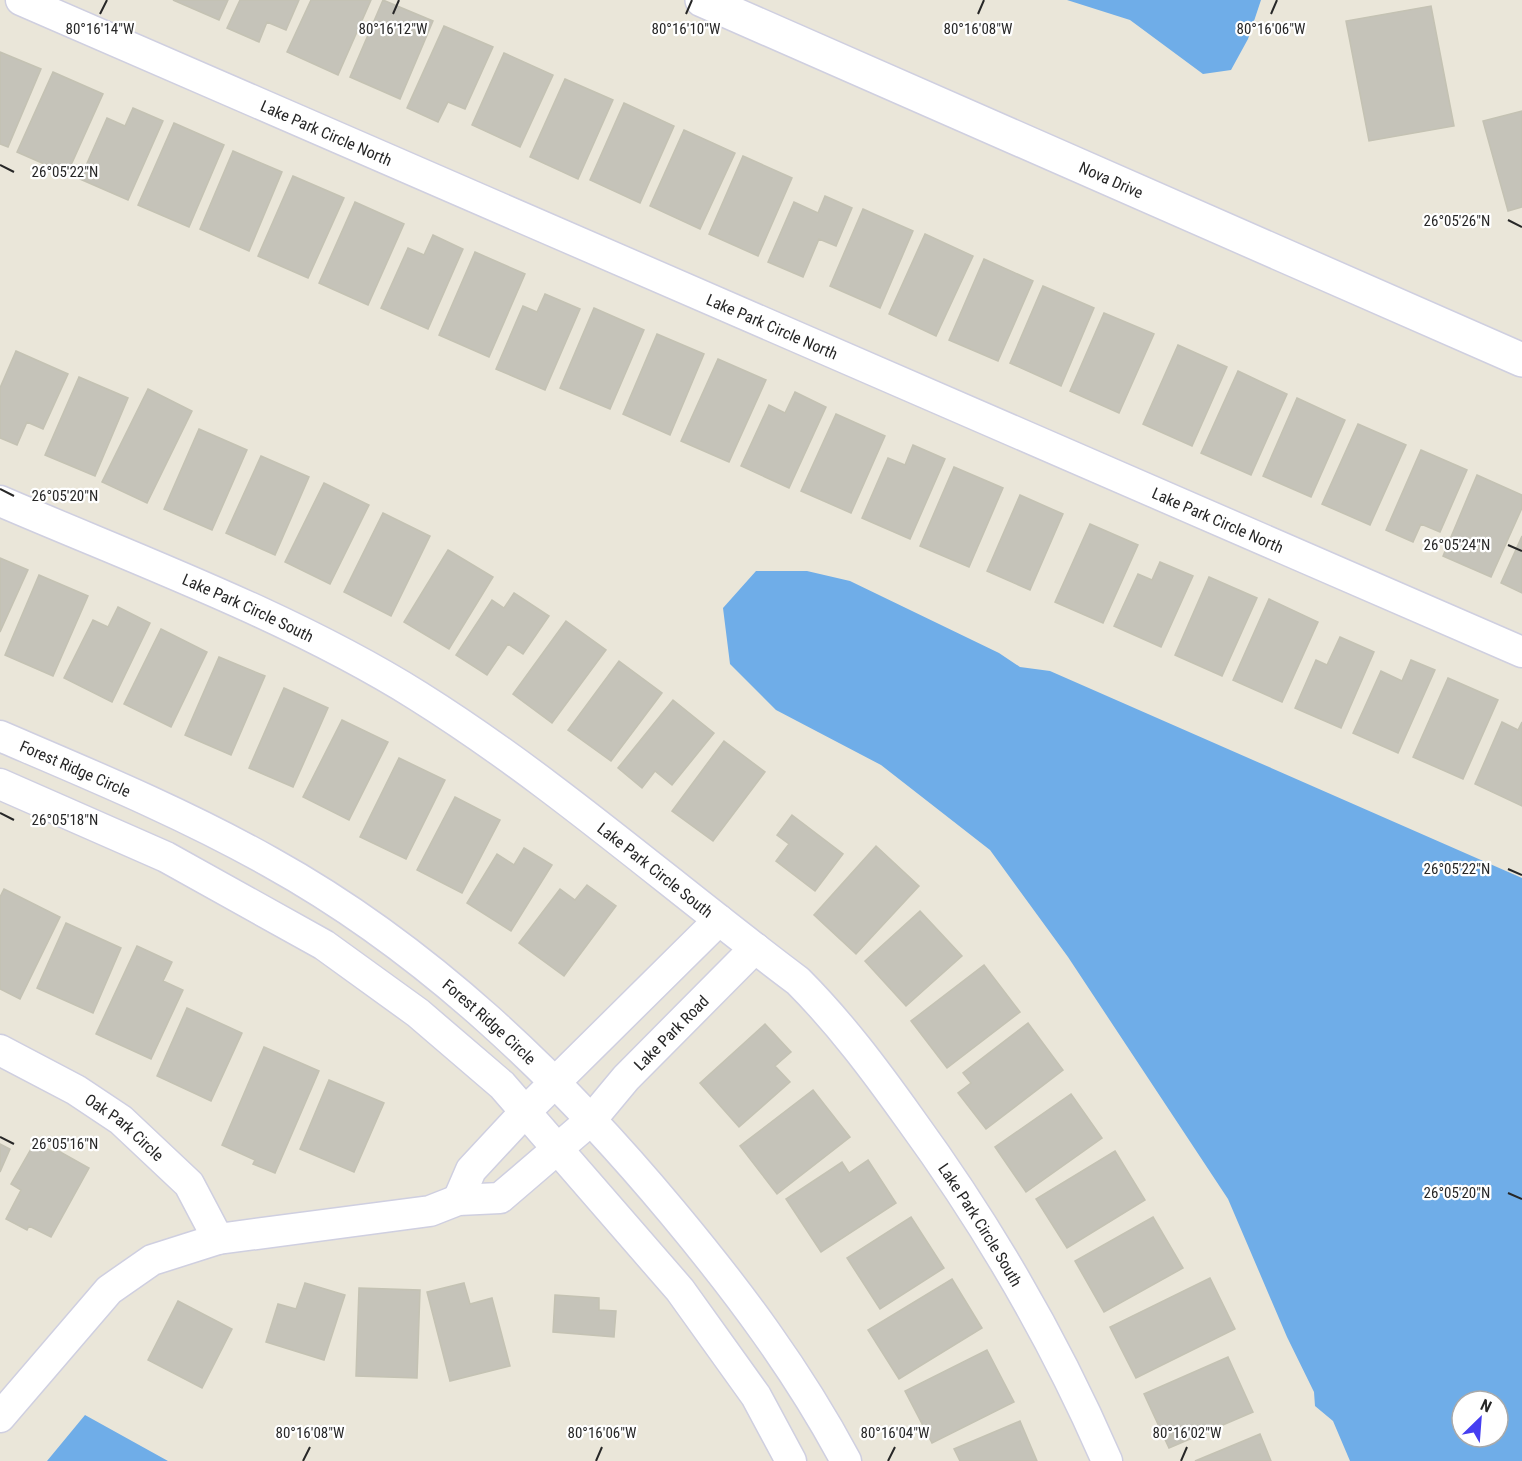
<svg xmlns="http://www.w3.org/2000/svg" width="1522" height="1461" viewBox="0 0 1522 1461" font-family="'Roboto Condensed',sans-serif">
<rect width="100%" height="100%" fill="#eae6d9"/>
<path fill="#6fade8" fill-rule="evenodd" d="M1067 0H1261L1248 39 1231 70 1203 74 1130 20Z
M756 571H807L850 581 999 653 1020 667 1050 671 1522 878V1461H1350L1333 1421 1315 1406 1314 1392 1287 1337 1228 1199 1068 957 990 850 881 765 776 710 730 664 723 608ZM1462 1401H1498V1437H1462Z
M85 1415 168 1461H47Z"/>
<path fill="#c5c3b9" stroke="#c4c2b3" stroke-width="1.5" d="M173 0H228L219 20Z
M240 0H299L286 30 267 22 259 42 227 28Z
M311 0H371L338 75 287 52Z
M383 0 433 21 400 99 350 77Z
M1431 6 1454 126 1369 141 1346 21Z
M444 26 493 47 465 109 448 102 438 122 407 108Z
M0 52 41 69 8 147 0 144Z
M504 53 553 75 520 147 472 125Z
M53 72 103 94 67 174 17 152Z
M565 79 613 100 578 179 530 157Z
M624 103 674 126 640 203 590 180Z
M133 108 163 121 128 200 80 179 107 118 125 126Z
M1522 111V207L1508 211 1483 121Z
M174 123 224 145 189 227 138 205Z
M684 130 735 153 700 229 650 206Z
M233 151 282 172 249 251 200 229Z
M743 156 792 178 758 256 709 234Z
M293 176 344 198 308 278 258 256Z
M825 196 852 208 836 246 819 239 803 277 768 262 794 202 818 213Z
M355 202 404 224 368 305 319 283Z
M863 209 913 231 880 308 830 286Z
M925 234 973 256 936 336 889 314Z
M433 235 463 249 428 329 381 308 408 248 424 255Z
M475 252 525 274 489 357 439 335Z
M984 259 1033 281 998 361 949 340Z
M1043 286 1094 308 1061 386 1010 363Z
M545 294 580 309 545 390 496 369 523 306 537 312Z
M594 308 644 330 610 409 560 388Z
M1104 313 1154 334 1119 413 1070 391Z
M657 334 704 354 670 435 623 414Z
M1178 345 1227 367 1192 446 1143 424Z
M16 351 68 374 43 429 27 422 17 445 0 438V388Z
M718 359 766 380 729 462 681 441Z
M1238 371 1287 394 1251 475 1201 453Z
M79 377 128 398 95 476 45 455Z
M148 389 192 411 147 503 102 482Z
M795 392 826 407 789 488 741 466 769 405 785 413Z
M1297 398 1345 420 1311 497 1263 476Z
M836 414 885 436 851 513 801 491Z
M1358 424 1406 445 1370 525 1322 504Z
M199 429 247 450 212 530 164 509Z
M913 445 945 459 910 539 862 518 888 458 905 465Z
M1421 450 1467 470 1440 532 1421 524 1413 542 1386 530Z
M261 456 309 477 275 555 226 533Z
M954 467 1003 488 969 567 920 546Z
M1477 475 1522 495V508L1491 577 1443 556Z
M324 483 369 505 330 584 285 562Z
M1020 495 1063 514 1030 590 987 571Z
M383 513 430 536 391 616 344 592Z
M1090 524 1138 545 1103 623 1055 602Z
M1522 536V593L1501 583Z
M448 550 493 577 449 649 404 622Z
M0 558 28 570 0 632Z
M1160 562 1193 576 1161 647 1114 626 1138 574 1152 580Z
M39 575 88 596 53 676 5 655Z
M1209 577 1257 598 1222 676 1175 655Z
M514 593 549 616 523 654 508 644 487 675 456 655 492 600 504 608Z
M1269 599 1318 622 1282 702 1233 680Z
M118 607 150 623 112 702 64 678 93 620 108 627Z
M566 621 606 650 552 723 513 694Z
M161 629 207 652 171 727 124 704Z
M1340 637 1374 652 1341 728 1295 708 1316 660 1327 665Z
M219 657 265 676 231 755 185 735Z
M1411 660 1435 670 1398 753 1353 733 1381 671 1402 681Z
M619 661 662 693 611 761 568 730Z
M1448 678 1498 700 1463 779 1413 757Z
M284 688 328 708 293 787 249 768Z
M673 700 714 733 672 785 655 771 642 788 618 768Z
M342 720 388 742 349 820 303 797Z
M1502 722 1518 730 1522 722V806L1475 784Z
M724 741 765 772 713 841 672 811Z
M399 758 445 780 406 859 360 837Z
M455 797 500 820 462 893 417 870Z
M792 815 843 854 815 891 776 861 789 844 777 835Z
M876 846 919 886 856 954 814 915Z
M524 848 552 865 511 931 467 903 497 854 514 865Z
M587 885 616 906 564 976 519 943 560 889 575 900Z
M4 889 60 917 20 999 0 989V897Z
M920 911 962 956 906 1006 865 961Z
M66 923 121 948 93 1013 37 988Z
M137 946 172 962 163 981 183 990 151 1059 96 1034Z
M984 965 1020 1012 947 1068 911 1021Z
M187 1008 242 1033 211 1101 157 1076Z
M1028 1023 1063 1070 986 1129 958 1093 971 1083 963 1073Z
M765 1024 791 1052 775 1066 790 1082 739 1127 700 1083Z
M264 1047 319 1071 275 1173 253 1164 255 1160 222 1145Z
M329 1080 384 1103 354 1172 300 1149Z
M813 1090 850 1137 777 1194 740 1146Z
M1071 1094 1102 1138 1026 1192 995 1147Z
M35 1142 53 1152 55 1149 89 1168 51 1237 29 1226 27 1230 6 1219 21 1190 11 1184Z
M0 1144 10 1149 0 1172Z
M1115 1151 1145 1200 1067 1248 1036 1199Z
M868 1160 896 1203 821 1252 786 1199 842 1162 849 1173Z
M911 1217 944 1268 880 1309 847 1258Z
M1153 1217 1183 1268 1104 1312 1075 1261Z
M1210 1278 1235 1329 1136 1378 1110 1327Z
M952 1279 982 1328 899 1379 868 1330Z
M305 1283 345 1295 324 1360 266 1342 278 1304 296 1309Z
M464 1283 470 1304 492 1298 510 1366 450 1381 427 1292Z
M359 1288 420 1290 417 1378 356 1376Z
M555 1295 599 1298V1310L616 1311 614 1337 553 1332Z
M178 1301 232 1329 202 1388 148 1360Z
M987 1350 1014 1402 932 1443 905 1391Z
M1228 1357 1253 1412 1169 1448 1144 1394Z
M1020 1421 1037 1461H960L954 1449Z
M1260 1434 1271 1461H1195Z"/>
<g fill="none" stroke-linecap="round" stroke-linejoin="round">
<defs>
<g id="minor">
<path id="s1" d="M21 0 1522 652"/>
<path id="s2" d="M0 501C137 560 292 617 418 696 552 780 671 886 798 981 840 1023 875 1070 910 1119 988 1226 1054 1339 1107 1461"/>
<path id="s3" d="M0 736C91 775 183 813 270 862 427 949 559 1076 673 1213 738 1291 798 1371 846 1461"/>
<path d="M0 784 166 857 324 945 418 1013 502 1085 680 1290 756 1396 791 1461"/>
<path id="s4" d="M0 1050 76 1090 121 1120 189 1184 218 1239 430 1211 458 1200 500 1198 591 1120 626 1078 755 948"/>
<path d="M458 1200 471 1170 524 1113 719 920"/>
<path d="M0 1417 109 1290 152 1260 218 1239"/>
</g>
<g id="tertiary">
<path id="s5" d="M702 0 1522 360"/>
</g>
</defs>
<use href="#minor" stroke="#cfcfe0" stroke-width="33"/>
<use href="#tertiary" stroke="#cfcfe0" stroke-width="36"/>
<use href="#minor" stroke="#fff" stroke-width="30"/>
<use href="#tertiary" stroke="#fff" stroke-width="33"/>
</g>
<path fill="none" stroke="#272727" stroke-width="2" d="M100 14 107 0M393 14 399 0M686 14 692 0M978 14 984 0M1271 14 1277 0M0 165 14 172M1508 220 1522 227M0 489 14 496M1508 545 1522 551M0 813 14 820M1508 869 1522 875M0 1137 14 1144M1508 1193 1522 1199M303 1461 310 1447M596 1461 602 1447M888 1461 895 1447M1181 1461 1187 1447"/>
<g text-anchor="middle" stroke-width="4.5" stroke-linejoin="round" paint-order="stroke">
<g font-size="16" fill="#272727" stroke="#fff">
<text dy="6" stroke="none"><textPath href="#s1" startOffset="333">Lake Park Circle North</textPath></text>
<text dy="6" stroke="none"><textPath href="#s5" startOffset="447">Nova Drive</textPath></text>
<text dy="6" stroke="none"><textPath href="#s1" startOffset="819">Lake Park Circle North</textPath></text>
<text dy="6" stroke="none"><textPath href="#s1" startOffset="1305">Lake Park Circle North</textPath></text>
<text dy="6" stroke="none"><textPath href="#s2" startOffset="270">Lake Park Circle South</textPath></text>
<text dy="6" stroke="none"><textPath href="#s3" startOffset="82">Forest Ridge Circle</textPath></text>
<text dy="6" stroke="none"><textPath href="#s2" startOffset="756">Lake Park Circle South</textPath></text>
<text dy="6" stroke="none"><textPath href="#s3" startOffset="570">Forest Ridge Circle</textPath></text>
<text dy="6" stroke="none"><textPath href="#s4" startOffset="820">Lake Park Road</textPath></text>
<text dy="6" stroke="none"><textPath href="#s4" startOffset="147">Oak Park Circle</textPath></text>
<text dy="6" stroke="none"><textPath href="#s2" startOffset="1242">Lake Park Circle South</textPath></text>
</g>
</g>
<g font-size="15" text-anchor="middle" fill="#272727" stroke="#fff" stroke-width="4.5" stroke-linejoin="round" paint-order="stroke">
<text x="100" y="34">80°16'14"W</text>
<text x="393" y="34">80°16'12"W</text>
<text x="686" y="34">80°16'10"W</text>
<text x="978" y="34">80°16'08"W</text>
<text x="1271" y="34">80°16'06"W</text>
<text x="65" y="177">26°05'22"N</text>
<text x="1457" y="226">26°05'26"N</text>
<text x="65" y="501">26°05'20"N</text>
<text x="1457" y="550">26°05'24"N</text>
<text x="65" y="825">26°05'18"N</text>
<text x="1457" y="874">26°05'22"N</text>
<text x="65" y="1149">26°05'16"N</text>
<text x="1457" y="1198">26°05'20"N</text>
<text x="310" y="1438">80°16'08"W</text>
<text x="602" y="1438">80°16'06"W</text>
<text x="895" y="1438">80°16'04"W</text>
<text x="1187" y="1438">80°16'02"W</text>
</g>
<g transform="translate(1480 1419) rotate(25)"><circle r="28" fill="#ffffff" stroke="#a9a9a9" stroke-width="1.5"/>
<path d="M0-4.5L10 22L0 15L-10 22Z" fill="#453ef1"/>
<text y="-9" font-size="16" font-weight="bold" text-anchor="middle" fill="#272727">N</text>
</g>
</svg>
